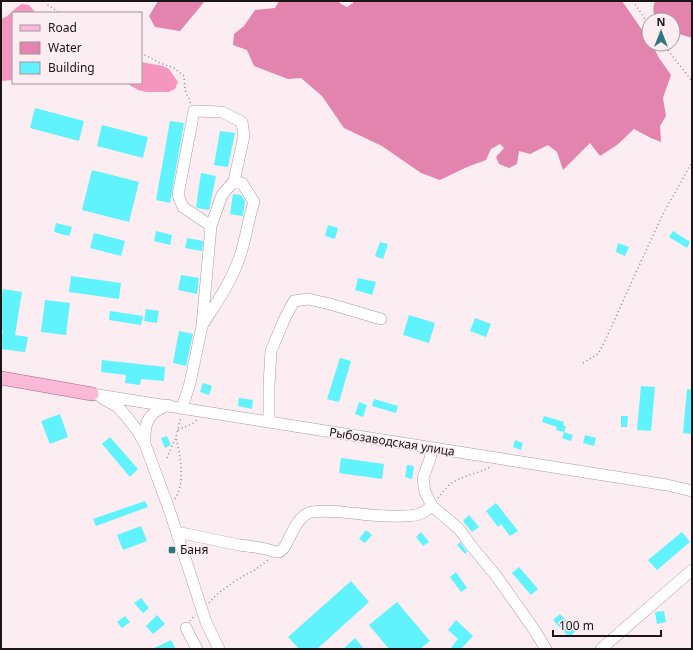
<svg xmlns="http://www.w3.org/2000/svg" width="693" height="650" viewBox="0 0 693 650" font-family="'Noto Sans',sans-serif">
<rect width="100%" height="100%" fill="#fbedf2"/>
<path fill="#f596bf" d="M22 4 29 5 36 13H13V80L1 81V19C11 16 12 9 22 4Z
M141 62 163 66 169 69 178 82 175 89 169 92H146L138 90 126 83H141Z"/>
<path fill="#e284ae" d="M158 1H205L180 31 155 27 149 16Z
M279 1H338L341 4 347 7 353 3V1H622L649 40V44H652L659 58 671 75 663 98 666 116 660 126 661 142 651 138 634 129 617 145 600 156 590 143 563 170 557 152 548 145 530 154 519 151 517 164 509 168 499 164 496 157 504 148 500 144 491 149 486 160 467 167 440 180 421 173 382 146 344 128 322 96 301 78 288 79 254 66 247 50 233 45 234 34 244 26 255 10 275 8Z
M655 1H692V38L673 32V20H657C652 13 653 8 655 1Z"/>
<path fill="#60f2fd" d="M35 108 84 121 79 141 30 128Z
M170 121 184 123 170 203 156 200Z
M102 125 148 137 143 158 97 146Z
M220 131 235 133 228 167 214 165Z
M92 170 139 182 129 222 82 210Z
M201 173 216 176 209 210 197 208 196 207Z
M233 194 241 195 245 201 243 216 230 214Z
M56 223 72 227 69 236 54 232Z
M328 225 338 228 335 239 325 236Z
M156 231 172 235 170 245 154 241Z
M673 231 690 242 687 248 669 237Z
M94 233 125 241 121 256 90 248Z
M187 238 203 241 202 251 185 248Z
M380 242 388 244 383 259 375 256Z
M618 243 629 247 625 256 616 252Z
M181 275 199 278 197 294 178 290Z
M71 276 121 283 119 299 69 292Z
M358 278 376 282 372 295 355 290Z
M3 289 22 292 15 335 28 337 25 352 1 349V340L3 330 1 329V302Z
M45 300 70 303 66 335 41 332Z
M146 309 159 311 157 323 144 321Z
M110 311 143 316 141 325 109 320Z
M409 315 435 323 429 343 403 335Z
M475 318 491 324 486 337 470 331Z
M179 331 193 334 186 366 173 363Z
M340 358 351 361 339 402 327 399Z
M102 360 165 367 164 381 141 379 140 385 125 383 126 375 101 372Z
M203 383 212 386 209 395 200 392Z
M641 386 655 387 651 431 637 430Z
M687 389 692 390V434L683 433Z
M239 398 253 400 252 409 238 406Z
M374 399 398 406 396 413 372 406Z
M359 402 367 405 363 417 355 414Z
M60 414 68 437 50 444 41 421Z
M544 416 564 422 563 425 566 427 564 432 556 430 557 427 542 422Z
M621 416H628L627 427H621Z
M564 432 573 435 571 441 562 438Z
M585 435 596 438 594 446 583 443Z
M167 436 171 445 165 448 161 438Z
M110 437 138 469 130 477 102 444Z
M515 440 523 443 521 450 513 447Z
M341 458 384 464 382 479 339 473Z
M407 465 414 466 412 479 405 477Z
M145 501 148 507 96 526 93 519Z
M496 503 518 531 510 536 501 524 498 527 486 511Z
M469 515 479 527 472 532 463 521Z
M141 526 147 541 123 550 117 535Z
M366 530 372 535 365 543 359 539Z
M421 532 429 542 423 546 416 537Z
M682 532 690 542 657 570 648 560Z
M460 542 467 552 465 554 457 545Z
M519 567 538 589 531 595 512 573Z
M456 572 467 588 461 592 450 577Z
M351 581 369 602 317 649H299L288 637Z
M141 598 149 608 143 613 134 603Z
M397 602 430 641 420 649H389L369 625Z
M664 611 666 622 657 624 655 612Z
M560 614 576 631 569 637 553 620Z
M157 615 165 624 153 634 146 626Z
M125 616 130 622 122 628 117 622Z
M456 620 473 636 461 649H450L458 639 448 630Z
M355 638 364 649H343Z
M171 640 176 649H152Z"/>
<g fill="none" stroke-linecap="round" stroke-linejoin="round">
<defs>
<path id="minor" d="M203 324C217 302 232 281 240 256 246 238 248 220 254 202L242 183 234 181
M92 394 667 485 692 491
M102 398 118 407 126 416 137 430 145 444 169 509 206 622 219 649
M182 408 190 383 202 326 211 226 183 207 178 195 194 111 222 112 242 122 244 136 234 181 222 195 211 226
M269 422V385L271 351 284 320 294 301 308 299 330 304 381 319
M145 444C144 422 148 413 168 405
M432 448 430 459 423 478 425 492 432 506 459 529 473 548 497 577 533 628 546 649
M177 532 239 545C248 546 257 547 266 549 270 550 274 552 278 552 289 551 292 516 312 512 325 510 339 512 352 513 369 515 386 517 404 516 410 516 416 516 422 513 425 512 429 508 432 506
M186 628 197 649
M601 649 692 570"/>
<path id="major" d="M1 378 92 394"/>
</defs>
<use href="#minor" stroke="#a99ca0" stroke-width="12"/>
<use href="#major" stroke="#a96282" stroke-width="14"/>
<path stroke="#92898c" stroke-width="1.5" stroke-dasharray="1 3" stroke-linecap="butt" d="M46 1 48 5 60 13
M633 1 649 25
M663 44 692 81
M141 53 160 63 174 68 184 76 185 90 191 104
M583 363 598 354 604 343 638 268 662 216 692 162
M178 430 192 424 197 420
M167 458 176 437 181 417
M438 498C442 493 447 486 453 482 465 475 480 473 492 466
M175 499C186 481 180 456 176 437
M209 603 216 595 232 583 245 575 255 570 268 560
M190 621 195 615"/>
<use href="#minor" stroke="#fff" stroke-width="11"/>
<use href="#major" stroke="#fab9d6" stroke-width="13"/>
</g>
<rect fill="#2e777c" stroke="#fbedf2" stroke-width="1.5" x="168" y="546" width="8" height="8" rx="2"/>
<g text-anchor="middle" stroke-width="3" stroke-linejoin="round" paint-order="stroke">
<g font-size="12" fill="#1a1618" stroke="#fbedf2">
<text transform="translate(392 442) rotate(9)" y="4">Рыбозаводская улица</text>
</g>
<g font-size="12" fill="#1a1618" stroke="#fbedf2" text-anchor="start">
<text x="180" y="554">Баня</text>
</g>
</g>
<rect width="693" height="650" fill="none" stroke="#1a1618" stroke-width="4"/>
<rect x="12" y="12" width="130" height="72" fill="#fbedf2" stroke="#a1979b"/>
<rect x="20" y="25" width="20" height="6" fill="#fab9d6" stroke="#a1979b"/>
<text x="48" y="32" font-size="12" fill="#1a1618">Road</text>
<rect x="20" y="42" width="20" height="12" fill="#e284ae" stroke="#a1979b"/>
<text x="48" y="52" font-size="12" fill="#1a1618">Water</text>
<rect x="20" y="62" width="20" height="12" fill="#60f2fd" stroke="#a1979b"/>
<text x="48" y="72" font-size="12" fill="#1a1618">Building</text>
<g transform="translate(661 32)"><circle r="19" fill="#fbedf2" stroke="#a1979b"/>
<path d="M0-3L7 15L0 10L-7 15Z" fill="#2e777c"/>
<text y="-6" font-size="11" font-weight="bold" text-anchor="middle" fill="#1a1618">N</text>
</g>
<path d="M553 630v6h108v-6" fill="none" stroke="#1a1618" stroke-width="2"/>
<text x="559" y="630" font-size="12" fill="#1a1618" stroke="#fbedf2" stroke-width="3" paint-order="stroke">100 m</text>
</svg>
